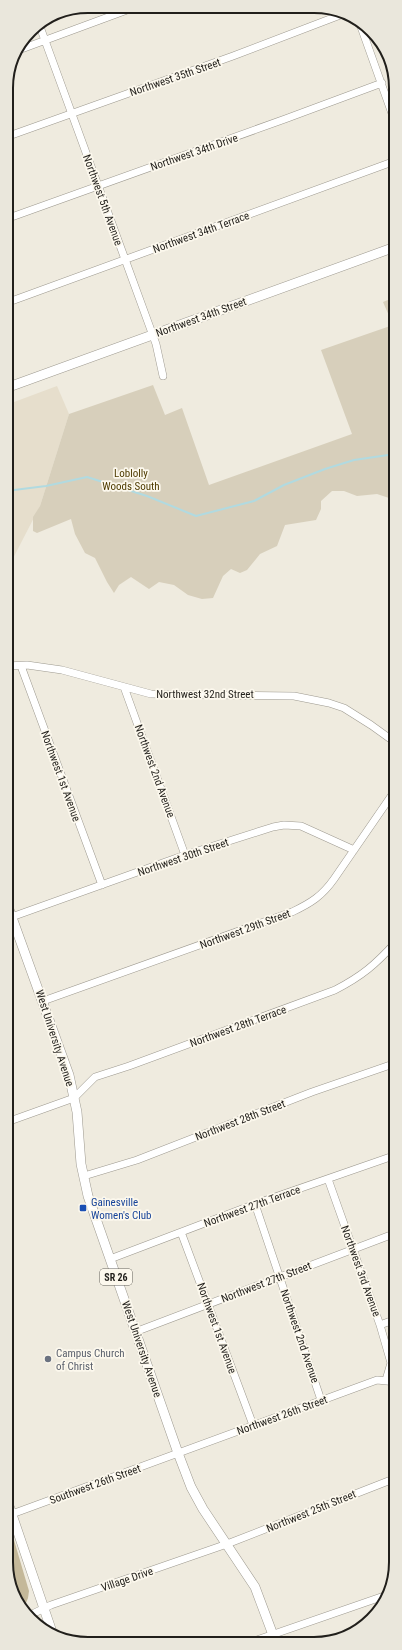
<svg xmlns="http://www.w3.org/2000/svg" width="402" height="1650" viewBox="0 0 402 1650" font-family="'Roboto Condensed',sans-serif">
<rect width="100%" height="100%" fill="#efebdf"/>
<path fill="#e6decc" d="M57 386 69 414 40 506 6 572V405Z"/>
<path fill="#d7cfbb" d="M395 297V496L392 499 377 494 357 496 344 491H332L321 501V509L316 520 285 525 277 546 260 554 247 570 240 573 231 569 223 576 213 598 202 599 188 595 174 585 159 582 149 589 131 577 119 585 114 593 107 582 95 558 85 553 75 534 71 519 37 533 33 531V517L40 506 69 414 153 385 165 415 182 408 209 485 352 434 321 350 393 325 383 302Z"/>
<path fill="#c4b899" d="M11 1530 29 1591 28 1598 24 1608 7 1573V1532Z"/>
<g fill="none" stroke-linecap="round" stroke-linejoin="round">
<path stroke="#b1dae0" stroke-width="2" d="M6 491 46 486 87 477 147 496 196 516 254 501 284 485 325 469 354 460 395 454"/>
<defs>
<path id="minor" d="M39 24 156 344 163 376
M360 24 395 122
M16 51 138 6
M6 137 233 56 343 14
M6 219 285 119 382 83
M6 303 395 161
M6 666 27 665 62 670 151 694 294 696 329 703 344 708 371 725 396 743
M21 666 102 885
M124 687 185 855
M6 919 185 855 273 827 284 825 301 826 354 850
M43 1001 292 912C311 903 322 896 334 879L396 789
M7 1122 74 1098 95 1077 129 1066 335 990C362 976 375 965 396 942
M84 1176 137 1160 312 1092 396 1063
M328 1179 380 1325 391 1363 396 1371
M255 1204 321 1400
M181 1232 253 1425
M110 1259 255 1204 396 1155
M380 1325 396 1319
M135 1332 396 1233
M386 1380 391 1363
M12 1514 377 1380 396 1382
M28 1616 51 1605 227 1544 396 1478
M248 1643 384 1596"/>
<path id="major" d="M6 388 395 247
M6 901 69 1075 77 1112 81 1164 88 1196 178 1453 191 1487 203 1509 255 1587 276 1643
M7 1500 52 1632"/>
</defs>
<use href="#minor" stroke="#9d998f" stroke-width="8"/>
<use href="#major" stroke="#9d998f" stroke-width="10"/>
<use href="#minor" stroke="#fff" stroke-width="7"/>
<use href="#major" stroke="#fff" stroke-width="9"/>
</g>
<rect fill="#1a4fb4" stroke="#fcf8ed" stroke-width="1.5" x="79" y="1204" width="8" height="8" rx="2"/>
<circle fill="#6b7280" stroke="#fcf8ed" stroke-width="1.5" cx="48" cy="1359" r="4"/>
<g text-anchor="middle" stroke-width="3.5" stroke-linejoin="round" paint-order="stroke">
<rect fill="#fcf8ed" stroke="#63605a" stroke-width="1" x="100" y="1269" width="32" height="16" rx="3"/>
<g font-size="10" font-weight="bold" fill="#211f1b">
<text x="116" y="1281">SR 26</text>
</g>
<g font-size="11" fill="#211f1b" stroke="#fcf8ed">
<text transform="translate(175 77) rotate(-19)" y="4">Northwest 35th Street</text>
<text transform="translate(194 152) rotate(-19)" y="4">Northwest 34th Drive</text>
<text transform="translate(103 200) rotate(70)" y="4">Northwest 5th Avenue</text>
<text transform="translate(201 232) rotate(-20)" y="4">Northwest 34th Terrace</text>
<text transform="translate(201 317) rotate(-20)" y="4">Northwest 34th Street</text>
<text x="205" y="698">Northwest 32nd Street</text>
<text transform="translate(155 771) rotate(70)" y="4">Northwest 2nd Avenue</text>
<text transform="translate(61 776) rotate(70)" y="4">Northwest 1st Avenue</text>
<text transform="translate(183 857) rotate(-19)" y="4">Northwest 30th Street</text>
<text transform="translate(245 929) rotate(-20)" y="4">Northwest 29th Street</text>
<text transform="translate(238 1026) rotate(-20)" y="4">Northwest 28th Terrace</text>
<text transform="translate(55 1038) rotate(72)" y="4">West University Avenue</text>
<text transform="translate(240 1120) rotate(-21)" y="4">Northwest 28th Street</text>
<text transform="translate(252 1206) rotate(-20)" y="4">Northwest 27th Terrace</text>
<text transform="translate(361 1271) rotate(70)" y="4">Northwest 3rd Avenue</text>
<text transform="translate(266 1282) rotate(-21)" y="4">Northwest 27th Street</text>
<text transform="translate(217 1328) rotate(70)" y="4">Northwest 1st Avenue</text>
<text transform="translate(300 1336) rotate(71)" y="4">Northwest 2nd Avenue</text>
<text transform="translate(142 1349) rotate(71)" y="4">West University Avenue</text>
<text transform="translate(282 1415) rotate(-20)" y="4">Northwest 26th Street</text>
<text transform="translate(95 1484) rotate(-20)" y="4">Southwest 26th Street</text>
<text transform="translate(311 1511) rotate(-22)" y="4">Northwest 25th Street</text>
<text transform="translate(127 1579) rotate(-19)" y="4">Village Drive</text>
</g>
<g font-size="11" fill="#4f3c02" stroke="#fcf8ed">
<text x="131" y="477">Loblolly<tspan x="131" dy="13">Woods South</tspan></text>
</g>
<g font-size="11" fill="#164399" stroke="#fcf8ed" text-anchor="start">
<text x="91" y="1206">Gainesville<tspan x="91" dy="13">Women's Club</tspan></text>
</g>
<g font-size="11" fill="#5b616d" stroke="#fcf8ed" text-anchor="start">
<text x="56" y="1357">Campus Church<tspan x="56" dy="13">of Christ</tspan></text>
</g>
</g>
<path d="M0 0H402V1650H0ZM88 13H314A75 75 0 0 1 389 88V1562A75 75 0 0 1 314 1637H88A75 75 0 0 1 13 1562V88A75 75 0 0 1 88 13Z" fill="#eae7dc" fill-rule="evenodd"/>
<path fill="none" stroke="#211f1b" stroke-width="2" d="M88 13H314A75 75 0 0 1 389 88V1562A75 75 0 0 1 314 1637H88A75 75 0 0 1 13 1562V88A75 75 0 0 1 88 13Z"/>
</svg>
